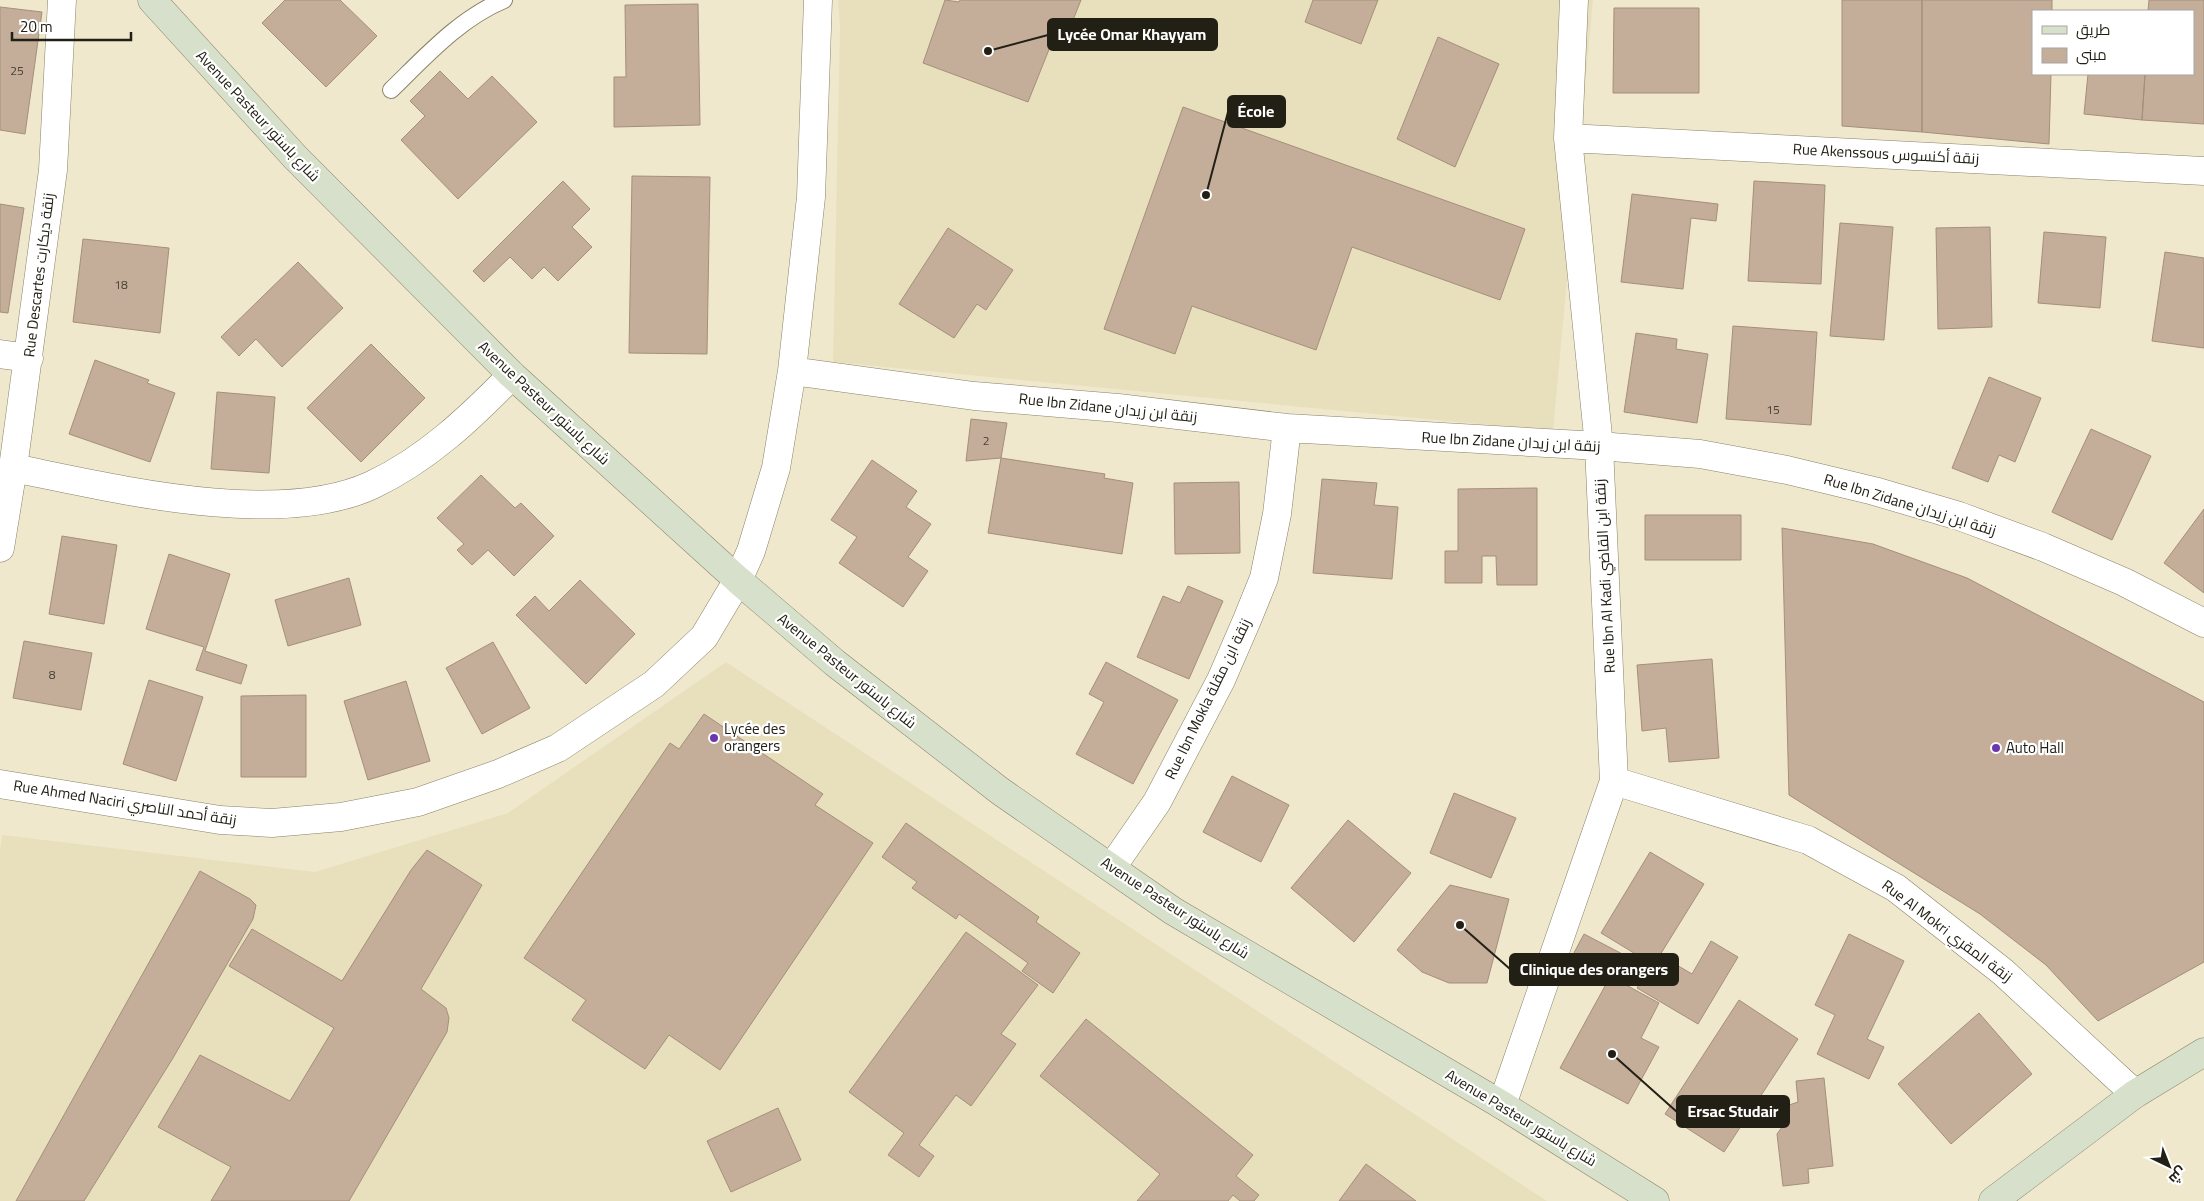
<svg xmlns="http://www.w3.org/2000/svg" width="2204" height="1201" viewBox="0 0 2204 1201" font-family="Georgia,Cairo,serif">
<rect width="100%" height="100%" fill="#efe8cc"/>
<path fill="#e8e0bc" d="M838 0H1593L1553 431 833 362 840 27Z
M726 662 1547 1201H0V850L2 835 315 872 508 813Z"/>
<path fill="#c4ae9a" stroke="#a48f7b" d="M285 0H340L377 36 326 87 262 23Z
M945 0 959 2 960 0H1081L1065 40 1054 37 1028 102 923 63Z
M1313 0H1378L1361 44 1305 22Z
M1842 0H1922V132L1842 126Z
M1922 0H2052V11H2033V74H2051L2049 144 1922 132Z
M2149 0H2204V124L2142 120 2145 74H2193V11H2148Z
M698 4 700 125 614 127V77H626L625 5Z
M0 7 42 12 25 134 0 130Z
M1614 8H1699V93H1613Z
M1438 37 1499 64 1455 167 1397 139Z
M440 71 468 99 492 76 537 122 458 199 401 140 425 116 410 101Z
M2088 74H2145L2142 120 2084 114Z
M1183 107 1525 229 1500 300 1352 247 1316 350 1192 306 1175 354 1104 329Z
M632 176 710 177 707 354 629 353Z
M563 181 590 209 572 227 592 247 558 281 544 267 532 279 510 257 484 282 473 271Z
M1754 181 1825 185 1821 284 1748 281Z
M1632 194 1718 204 1716 221 1691 218 1683 289 1621 282Z
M0 204 24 208 8 313 0 312Z
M1840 223 1893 227 1884 340 1830 336Z
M1990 227 1992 327 1938 329 1936 228Z
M948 228 1013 270 986 310 977 304 954 338 899 304Z
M2044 232 2106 237 2100 308 2038 303Z
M83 239 169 248 160 333 73 322Z
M2165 252 2204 258V348L2152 341Z
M298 262 343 308 282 367 256 339 239 356 221 337Z
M1733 326 1817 332 1811 425 1726 419Z
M1636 333 1677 339 1676 349 1708 354 1697 423 1624 412Z
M371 344 425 398 361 462 307 408Z
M95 360 149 380 147 383 175 393 150 462 69 434Z
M1989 377 2041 398 2015 462 1999 455 1988 482 1952 468Z
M217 392 275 397 269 473 211 469Z
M971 419 1007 423 1001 458 966 461Z
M2091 429 2151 456 2112 540 2052 512Z
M1001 458 1105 474 1104 478 1133 483 1122 554 988 533Z
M872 460 917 491 906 507 931 524 908 557 928 571 903 607 839 563 857 537 831 520Z
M481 475 515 508 521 503 554 536 514 576 488 550 472 565 457 550 464 544 437 518Z
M1322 479 1377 483 1374 505 1398 507 1392 579 1313 573Z
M1239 482 1240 553 1175 554 1174 483Z
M1537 488V585H1497L1496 556H1482V583H1445V551H1458V489Z
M2204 509V593L2164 563Z
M1645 515H1741V560H1645Z
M1782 528 1873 544 1967 578 2204 702V962L2098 1021 2046 965 1980 914 1789 795Z
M62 536 117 545 104 624 49 614Z
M169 554 230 574 205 651 247 665 241 684 196 670 204 647 146 629Z
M349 578 361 625 288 646 275 600Z
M580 580 635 634 586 684 516 615 535 596 549 611Z
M1188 586 1223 601 1189 679 1137 657 1163 596 1180 603Z
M24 641 92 653 81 710 13 698Z
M493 642 530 708 482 734 446 668Z
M1712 659 1719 758 1669 762 1666 728 1642 731 1637 665Z
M1106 662 1178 700 1133 784 1076 754 1104 702 1089 694Z
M149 680 203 697 176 781 123 764Z
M406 681 430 761 368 780 344 701Z
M306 695V777H241V696Z
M704 714 823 794 815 805 873 843 720 1070 669 1035 645 1069 572 1020 586 1000 524 958 670 743 679 749Z
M1232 776 1289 805 1261 862 1203 832Z
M1454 793 1516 818 1491 878 1430 853Z
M1348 820 1411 873 1354 942 1291 888Z
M906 823 1039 917 1036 922 1080 953 1053 993 1022 971 1028 963 959 914 956 919 912 888 917 882 882 857Z
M427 850 482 885 421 989 446 1008 449 1018 447 1032 349 1201H211L231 1167 158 1127 200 1055 290 1101 334 1028 229 966 252 929 342 981 411 870Z
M1650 852 1704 884 1660 955 1692 974 1711 941 1738 957 1698 1024 1637 988 1652 964 1601 933Z
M200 871 250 899 256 905 253 919 173 1058 84 1201H16Z
M1450 885 1509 899 1487 983H1449L1422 972 1397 950Z
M966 932 1038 985 1001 1034 1016 1044 971 1106 956 1095 919 1145 934 1156 919 1177 888 1155 904 1133 849 1092Z
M1584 934 1630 958 1617 980 1659 1003 1641 1038 1659 1047 1628 1104 1560 1068 1605 986 1567 966Z
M1849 934 1904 961 1867 1039 1884 1047 1869 1079 1817 1054 1835 1015 1815 1005Z
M1739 1000 1798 1039 1724 1152 1665 1114Z
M1979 1013 2032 1074 1951 1144 1898 1084Z
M1086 1019 1253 1155 1236 1176 1259 1195 1254 1201H1240L1233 1195 1228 1201H1137L1160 1174 1040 1076Z
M1824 1078 1833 1166 1808 1169 1809 1183 1783 1186 1777 1134 1785 1123 1784 1113 1786 1106 1798 1102 1796 1081Z
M778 1108 801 1160 731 1192 707 1141Z
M1366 1164 1416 1201H1339Z"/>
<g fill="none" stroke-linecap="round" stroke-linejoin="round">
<defs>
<path id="lane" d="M391 90C425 57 460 18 504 0"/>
<path id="street" d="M1568 138 2204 171
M0 354 29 358
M792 371 974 396 1118 408 1287 428 1599 446 1700 454 1787 470 1874 491 1959 516 2043 547 2124 582 2204 623
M13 468C113 488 277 529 372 485 427 459 470 418 512 375
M0 548 13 468 53 170 62 0
M1614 781 1808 840 1896 888 2003 972 2135 1094
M0 784 220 820 272 823 341 817 418 802 498 774 558 748 654 684 704 637 738 580 751 551 776 468 792 371 811 197 818 0
M1112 867 1157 802 1221 680 1247 620 1264 578 1277 514 1287 428
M1502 1105 1614 781 1599 446 1568 138 1574 0"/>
<path id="secondary" d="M152 0 295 157 512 375 738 580 835 663 1000 791 1173 911 1502 1105 1655 1201
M1993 1201 2135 1094 2204 1052"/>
</defs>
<use href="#lane" stroke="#888268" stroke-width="18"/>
<use href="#street" stroke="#888268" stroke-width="29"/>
<use href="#secondary" stroke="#888268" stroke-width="29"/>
<use href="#lane" stroke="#fff" stroke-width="16"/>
<use href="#street" stroke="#fff" stroke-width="28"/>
<use href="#secondary" stroke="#d7e0ca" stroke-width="28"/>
</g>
<g fill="#6b37ae" stroke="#fff" stroke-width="2">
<circle cx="714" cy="738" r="5"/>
<circle cx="1996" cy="748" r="5"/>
</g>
<g text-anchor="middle" stroke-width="4.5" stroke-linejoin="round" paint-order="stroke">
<g font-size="12" fill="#4a4336">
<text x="17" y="75">25</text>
<text x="121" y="289">18</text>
<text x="1773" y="414">15</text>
<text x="986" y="445">2</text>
<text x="52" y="679">8</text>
</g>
<g font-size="15" fill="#221f15" stroke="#fff">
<text transform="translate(258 116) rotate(47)" y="5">Avenue Pasteur شارع باستور</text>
<text transform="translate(1886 154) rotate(3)" y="5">Rue Akenssous زنقة أكنسوس</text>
<text transform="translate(39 275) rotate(-83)" y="5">Rue Descartes زنقة ديكارت</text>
<text transform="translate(544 403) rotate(43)" y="5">Avenue Pasteur شارع باستور</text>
<text transform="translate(1108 408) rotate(6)" y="5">Rue Ibn Zidane زنقة ابن زيدان</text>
<text transform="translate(1511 442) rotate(3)" y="5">Rue Ibn Zidane زنقة ابن زيدان</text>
<text transform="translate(1910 505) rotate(17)" y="5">Rue Ibn Zidane زنقة ابن زيدان</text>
<text transform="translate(1605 576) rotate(-93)" y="5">Rue Ibn Al Kadi زنقة ابن القاضي</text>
<text transform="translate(847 671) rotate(39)" y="5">Avenue Pasteur شارع باستور</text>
<text transform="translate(1208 699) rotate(-64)" y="5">Rue Ibn Mokla زنقة ابن مقلة</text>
<text transform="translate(125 803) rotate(9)" y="5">Rue Ahmed Naciri زنقة أحمد الناصري</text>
<text transform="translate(1175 908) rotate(33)" y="5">Avenue Pasteur شارع باستور</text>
<text transform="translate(1947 931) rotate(37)" y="5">Rue Al Mokri زنقة المقري</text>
<text transform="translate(1521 1118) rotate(31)" y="5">Avenue Pasteur شارع باستور</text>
</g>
<g font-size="15" fill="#221f15" stroke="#fff" text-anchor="start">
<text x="724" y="734">Lycée des<tspan x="724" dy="17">orangers</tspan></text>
<text x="2006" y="753">Auto Hall</text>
</g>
</g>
<path fill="none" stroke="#221f15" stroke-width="2" d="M988 51L1048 35M1206 195L1228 112M1460 925L1510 969M1612 1054L1677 1112"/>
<g fill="#221f15" stroke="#fff" stroke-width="2">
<circle cx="988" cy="51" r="5"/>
<circle cx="1206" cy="195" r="5"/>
<circle cx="1460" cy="925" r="5"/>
<circle cx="1612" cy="1054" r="5"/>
</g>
<g fill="#221f15" stroke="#221f15" stroke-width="2">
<rect x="1048" y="19" width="169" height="31" rx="5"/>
<rect x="1228" y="96" width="57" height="31" rx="5"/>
<rect x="1510" y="954" width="168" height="31" rx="5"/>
<rect x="1677" y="1096" width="112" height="31" rx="5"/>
</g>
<g font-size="16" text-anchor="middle" font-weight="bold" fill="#fff">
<text x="1132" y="40">Lycée Omar Khayyam</text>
<text x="1256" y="117">École</text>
<text x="1594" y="975">Clinique des orangers</text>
<text x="1733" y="1117">Ersac Studair</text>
</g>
<rect x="2032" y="10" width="162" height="65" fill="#ffffff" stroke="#a7a5a1"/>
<rect x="2042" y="26" width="25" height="8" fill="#d7e0ca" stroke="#a7a5a1"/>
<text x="2076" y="35" font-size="15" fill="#221f15">طريق</text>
<rect x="2042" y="48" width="25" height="15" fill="#c4ae9a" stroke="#a7a5a1"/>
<text x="2076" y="60" font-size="15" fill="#221f15">مبنى</text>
<g transform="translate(2169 1166) rotate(137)" stroke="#ffffff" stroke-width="4" paint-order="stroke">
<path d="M0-4L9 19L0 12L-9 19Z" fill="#221f15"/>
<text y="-8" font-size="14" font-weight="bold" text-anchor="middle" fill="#221f15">ش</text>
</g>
<path d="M12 32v8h119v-8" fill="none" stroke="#221f15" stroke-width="2.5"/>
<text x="20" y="32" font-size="15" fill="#221f15" stroke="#ffffff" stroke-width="4" paint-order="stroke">20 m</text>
</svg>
